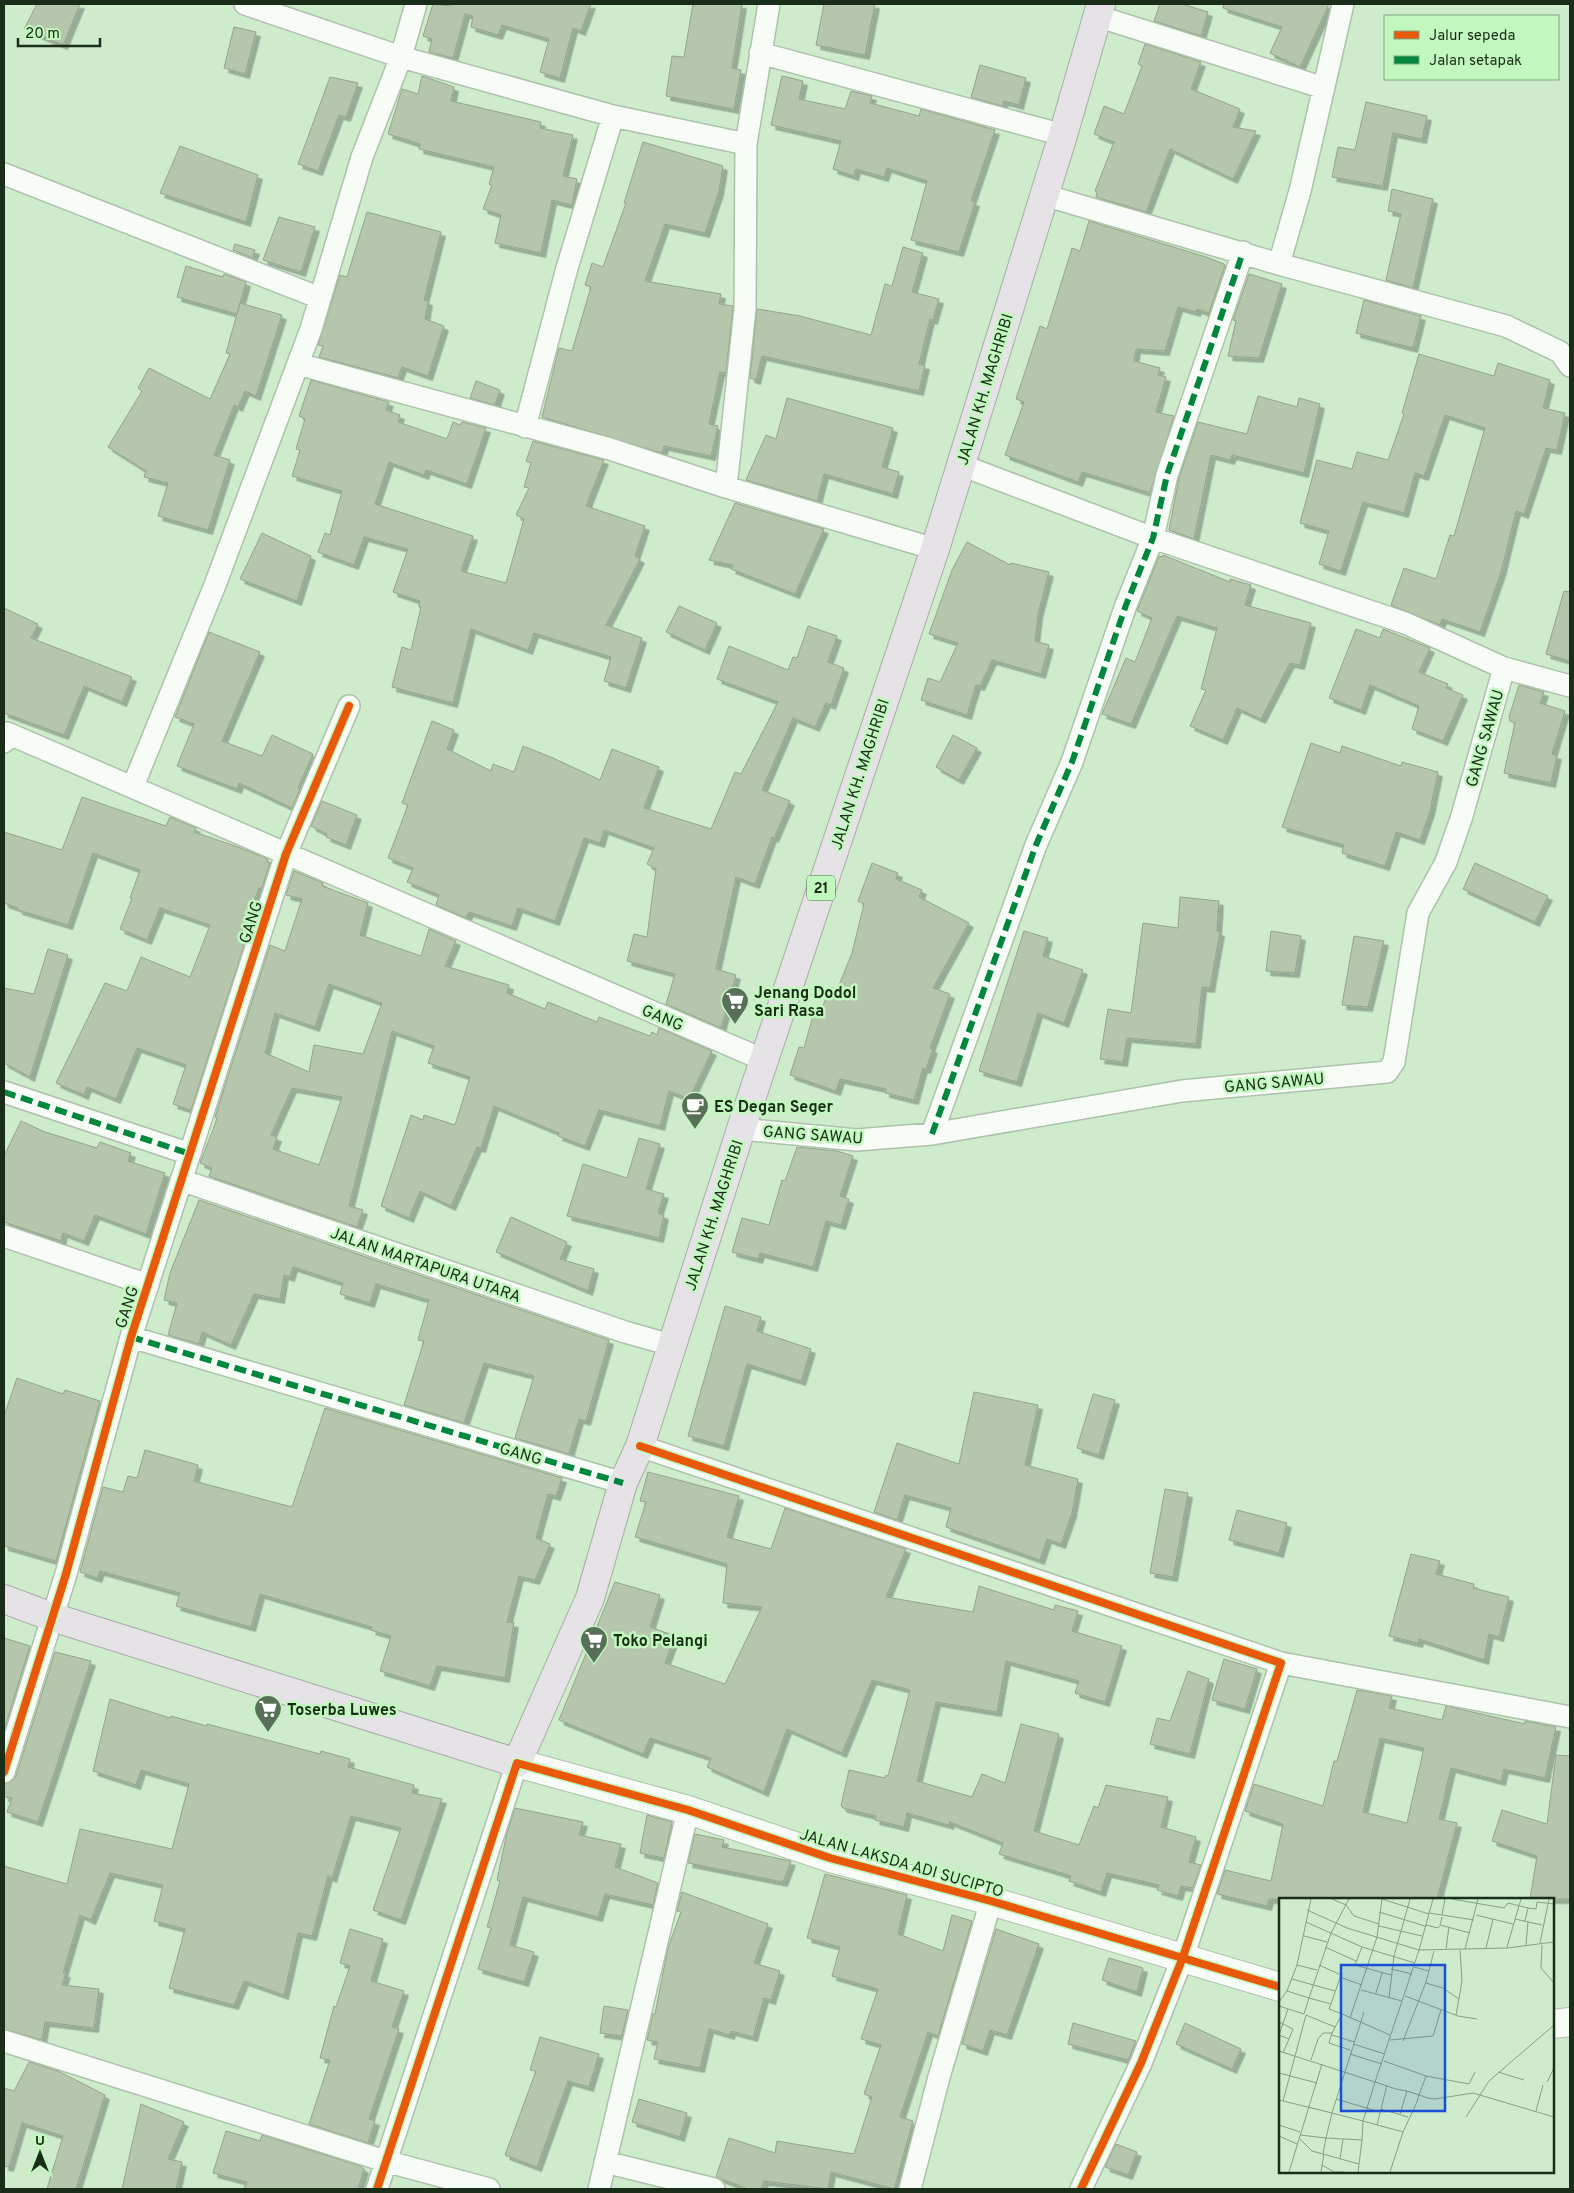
<svg xmlns="http://www.w3.org/2000/svg" width="1574" height="2193" viewBox="0 0 1574 2193" font-family="Overpass,sans-serif">
<defs>
<filter id="shadow"><feDropShadow dx="4.5" dy="4.5" stdDeviation="0" flood-color="#0004"/></filter>
</defs>
<rect width="100%" height="100%" fill="#ceebcc"/>
<path fill="#b5c6ac" stroke="#93a488" fill-rule="evenodd" filter="url(#shadow)" d="M37 4H80L63 45 24 29Z
M433 4 451 6V4H591L581 31 573 28 560 78 540 72 549 39 502 25 498 35 471 27 473 16 465 14 453 58 429 52 432 39 423 36Z
M693 4H742L732 68 741 70 734 109 666 96 672 56 684 57Z
M824 4H875L865 55 816 45Z
M1160 4H1182L1208 12 1201 36 1154 21Z
M1224 4H1329L1300 67 1270 53 1282 27 1223 8Z
M234 27 256 32 245 74 224 68Z
M1145 44 1201 62 1191 89 1240 109 1233 127 1256 131 1233 179 1170 149 1146 212 1096 197 1097 192 1095 191 1114 142 1094 134 1104 106 1124 114 1142 66 1138 64Z
M980 65 1026 78 1019 105 1004 101 1002 106 971 97Z
M422 76 454 87 451 101 541 122 540 128 573 135 563 176 577 179 572 205 552 200 541 253 495 243 501 215 483 209 492 185 489 184 494 167 419 149 420 144 388 134 402 89 418 94Z
M782 76 803 81 799 99 845 109 851 91 872 96 870 103 919 116 921 109 995 130 971 201 975 202 959 252 911 240 927 181 887 168 884 177 856 169 854 176 833 169 841 141 771 125Z
M330 77 358 83 346 117 339 115 318 171 298 164Z
M1366 102 1427 116 1422 139 1393 133 1383 186 1332 177 1338 147 1355 150Z
M643 142 723 166 719 191 705 233 665 224 645 281 721 294 719 304 733 306 726 373 720 372 709 424 718 426 711 456 664 446 662 453 542 417 559 348 572 351 591 287 585 285 592 263 603 267 626 203H624Z
M180 146 258 175 246 222 160 193Z
M1392 189 1433 199 1413 288 1386 280 1401 214 1388 211Z
M367 212 441 232 424 300 428 301 425 319 444 326 428 376 402 367 398 378 319 357 323 346 318 345 340 275 347 277Z
M279 217 315 227 301 272 263 260Z
M1089 221 1206 257 1224 264 1225 266 1209 313 1197 309 1196 312 1178 307 1165 351 1136 349 1134 361 1160 368 1158 375 1166 377 1156 412 1174 416 1150 493 1082 472 1078 482 1005 455 1024 402 1016 399 1040 326 1047 329 1072 248 1080 251Z
M235 244 255 250 252 258 233 250Z
M903 247 923 253 912 292 939 299 933 320 930 319 919 364 925 365 919 391 762 356 756 380 750 378 757 309 800 316 871 335 885 284 892 286Z
M186 266 223 277 224 274 246 282 237 314 177 297Z
M1249 274 1282 284 1259 358 1228 356 1236 321 1233 320Z
M1364 300 1421 316 1413 348 1356 333Z
M240 303 282 315 256 396 245 391 238 407 234 405 214 455 230 460 208 530 158 516 168 483 144 477 146 471 108 447 142 391 138 388 149 368 210 399 230 354 226 353Z
M1419 354 1494 376 1498 363 1550 380 1543 408 1565 413 1557 450 1546 448 1524 514 1516 511 1501 572 1480 632 1442 619 1440 625 1391 605 1404 568 1436 579 1450 535 1454 536 1485 428 1445 415 1424 476 1415 473 1404 513 1363 502 1341 571 1319 564 1329 531 1300 523 1317 460 1352 469 1357 452 1388 460 1404 414 1402 413Z
M311 380 389 402 386 410 400 415 398 422 447 439 453 422 460 425 462 422 486 428 467 484 426 470 424 475 389 462 375 504 473 536 461 571 506 583 524 519 516 515 529 488 524 487 531 463 526 461 533 441 604 460 586 506 645 526 635 556 640 559 606 625 642 638 626 688 604 681 611 657 534 633 528 650 471 629 453 703 392 687 402 647 411 650 421 607H419L420 601 393 592 408 549 364 537 354 565 318 552 325 533 330 535 342 491 292 476 300 450 296 449 305 419 299 416Z
M476 381 500 390 495 405 470 398Z
M1258 396 1297 407 1299 398 1320 404 1304 473 1232 455 1230 460 1211 455 1194 539 1169 530 1179 478 1198 422 1247 434Z
M787 398 893 428 882 467 899 472 893 494 824 474 817 501 746 480 766 435 776 439Z
M735 503 824 529 795 594 731 569 733 565 709 560Z
M262 533 311 556 297 601 240 579Z
M967 542 1010 565 1011 563 1049 572 1038 614 1035 641 1049 645 1041 674 992 660 980 686 976 685 967 715 921 700 928 678 940 682 958 643 929 634 952 570Z
M1163 555 1230 582V579L1251 585 1245 605 1311 623 1300 665 1290 663 1261 719 1237 708 1223 740 1190 726 1206 690 1201 689 1217 628 1177 616 1131 724 1102 714 1126 658 1135 662 1152 618 1137 611 1159 556 1163 557Z
M1564 591 1570 592V661L1546 654Z
M679 606 717 623 705 650 666 632Z
M4 608 38 624 31 638 132 677 122 702 84 686 64 735 4 713Z
M808 626 837 636 828 662 844 668 831 705 826 703 815 727 793 718 762 790 790 801 774 838 772 837 755 884 736 877 716 969 736 975 721 1028 666 1004 675 974 627 961 634 934 647 937 656 869 647 864 654 848 604 830 600 843 584 838 555 921 518 908 512 926 469 912 466 918 436 905 439 895 407 882 413 868 388 858 408 805 402 803 432 721 454 730 447 749 491 771 493 764 514 772 523 746 553 758 600 780 612 749 659 767 644 808 711 829 735 772 741 774 778 702 717 679 729 646 788 670 793 657 797 658Z
M1356 629 1380 638 1383 629 1430 648 1419 672 1448 684 1446 688 1463 695 1443 741 1412 729 1419 706 1370 685 1361 710 1329 698Z
M209 632 260 652 222 741 262 756 272 735 313 754 298 788 300 789 292 808 239 783 237 789 177 766 194 724 175 717Z
M1519 685 1544 692 1540 703 1565 711 1552 754 1557 755 1551 783 1504 773 1515 723 1510 721 1509 717Z
M953 735 977 748 959 780 936 767Z
M1311 743 1340 753 1342 746 1401 766 1402 762 1438 772 1430 811 1420 840 1396 832 1385 866 1342 853 1344 845 1282 827Z
M82 797 166 826 170 817 196 828 194 832 238 847 268 859 267 862 270 863 262 888H259L241 934 247 936 191 1110 173 1104 186 1065 137 1048 116 1099 87 1087 84 1095 56 1083 105 983 127 991 141 957 190 977 210 925 160 908 147 940 120 929 132 898H130L140 870 93 853 68 925 18 910V908L4 903V832L62 850Z
M322 801 357 815 346 845 326 837 327 834 311 826Z
M872 863 898 873 896 879 922 890 919 897 969 923 933 988 950 994 930 1048 933 1049 926 1069 923 1068 914 1100 885 1093 886 1089 840 1079 836 1091 790 1075 799 1047 804 1048 814 1012 820 1014 830 987 837 990 852 953 864 904 858 901Z
M1475 863 1548 896 1535 922 1463 889Z
M294 871 323 883 322 886 368 903 360 935 421 956 429 929 456 941 445 966 509 985 507 993 545 1009 548 1002 597 1022 599 1017 650 1036 652 1032 657 1035 659 1028 712 1051 689 1099 669 1091 660 1126 599 1110 585 1146 558 1136 559 1133 494 1106 481 1148 477 1147 451 1206 420 1191 409 1218 381 1206 411 1115 423 1120 424 1115 455 1125 470 1077 428 1063 434 1046 392 1031 349 1206 363 1210 357 1227 209 1176 212 1168 200 1163 214 1127 217 1118 215 1117 270 945 285 951 302 899 286 895ZM329 984 382 1003 363 1054 314 1045 309 1072 265 1053 275 1013 315 1027ZM292 1088 342 1097 319 1165 273 1149 277 1137 271 1135Z
M1180 897 1219 901 1217 931 1220 932 1210 988 1202 987 1196 1044 1127 1038 1123 1062 1100 1059 1108 1009 1131 1013 1143 923 1178 928Z
M1024 931 1048 938 1043 956 1083 970 1064 1023 1038 1013 1017 1082 979 1071Z
M1271 931 1301 936 1295 973 1266 971Z
M1354 936 1384 941 1368 1007 1342 1005Z
M48 949 68 955 30 1077 4 1063V988L34 994Z
M21 1121 45 1132 97 1148 100 1142 131 1153 128 1161 165 1173 146 1234 95 1215 84 1241 63 1233 61 1241 4 1222V1156Z
M639 1138 660 1144 646 1189 664 1194 658 1213 664 1215 659 1238 567 1216 583 1164 627 1178Z
M797 1147 837 1151 853 1156 840 1196 849 1199 841 1225 826 1221 813 1267 760 1253 758 1259 732 1252 742 1218 769 1225 782 1180 785 1181Z
M199 1200 609 1340 586 1421 579 1419 569 1454 515 1438 534 1376 484 1363 464 1423 404 1405 424 1341 418 1340 429 1300 376 1284 370 1303 340 1294 343 1283 293 1267 290 1277 284 1275 280 1299 254 1294 231 1345 202 1332 199 1344 168 1335 177 1303 164 1300 170 1273Z
M511 1217 567 1242 560 1259 594 1269 588 1291 496 1252Z
M725 1306 761 1317 757 1331 811 1349 801 1381 747 1364 724 1446 688 1436Z
M17 1378 63 1394 65 1390 100 1401 56 1561 4 1546V1416Z
M974 1392 1038 1405 1025 1465 1078 1479 1072 1513 1061 1544 1047 1539 1040 1560 946 1527 951 1508 905 1495 897 1520 874 1512 897 1443 959 1464Z
M1093 1394 1115 1400 1099 1455 1077 1448Z
M325 1408 562 1478 556 1496 548 1494 536 1538 550 1544 535 1580 519 1576 507 1622 514 1623 505 1678 437 1666 430 1686 380 1671 391 1636 371 1630 372 1627 260 1594 251 1627 176 1606 180 1593 100 1571 97 1578 80 1572 103 1487 123 1492 128 1476 137 1478 145 1450 198 1465 194 1481 292 1507Z
M648 1472 739 1496 727 1537 771 1549 785 1508 906 1549 886 1597 973 1612 979 1586 1054 1610 1055 1605 1078 1611 1072 1631 1122 1646 1105 1702 1075 1693 1079 1681 1006 1661 997 1712 936 1702 917 1781 972 1797 982 1774 1005 1783 1021 1724 1059 1734 1034 1831 1079 1845 1094 1806 1098 1808 1106 1785 1168 1797 1161 1827 1196 1837 1189 1862 1201 1865 1193 1888 1181 1886 1178 1896 1157 1890 1159 1885 1107 1873 1101 1892 1069 1881 1071 1876 999 1854 1003 1843 950 1822 949 1825 907 1813 904 1827 875 1820 876 1816 843 1808 841 1806 849 1770 885 1778 886 1775 888 1776 910 1690 872 1680 842 1753 787 1729 764 1792 707 1767 711 1758 650 1738 643 1754 559 1720 615 1582 660 1595 650 1627 675 1636 665 1663 725 1684 762 1607 723 1603 727 1564 635 1537 646 1502 640 1501Z
M1165 1489 1188 1493 1173 1577 1150 1573Z
M1237 1510 1287 1523 1279 1553 1229 1540Z
M1411 1554 1440 1561 1436 1574 1474 1584 1473 1588 1509 1597 1499 1637 1489 1634 1484 1660 1419 1639 1418 1643 1389 1636Z
M4 1638 30 1646 4 1731Z
M55 1652 91 1661 38 1822 7 1812 12 1798 4 1797V1784L12 1781 16 1776Z
M1224 1659 1257 1669 1245 1709 1212 1700Z
M1188 1671 1209 1679 1190 1754 1150 1744 1157 1718 1170 1721Z
M1357 1690 1392 1696 1389 1708 1442 1720 1446 1706 1525 1724V1721L1556 1727 1545 1778 1504 1769 1501 1781 1451 1768 1439 1819 1457 1823 1437 1899H1269L1267 1906 1217 1894 1225 1870 1271 1881 1283 1824 1245 1811 1254 1784 1323 1806 1334 1761H1337ZM1380 1738 1424 1748 1407 1823 1363 1812Z
M110 1699 170 1718 171 1716 207 1726V1724L320 1754 321 1751 350 1759 348 1767 414 1785 412 1793 442 1799 401 1920 373 1910 401 1828 351 1816 332 1878 328 1876 312 1936 298 1933 284 1995 244 1981 234 2005 169 1988 185 1929 154 1921 163 1885 110 1873 91 1920 80 1915 63 1973H66L62 1985 99 1989 94 2028 45 2022 42 2040 4 2029V1866L67 1884 80 1829 172 1849 189 1784 141 1770 136 1785 93 1771Z
M1556 1755 1570 1756V1899H1530L1537 1856 1492 1841 1502 1810 1547 1824Z
M515 1808 583 1822 579 1835 621 1844 615 1867 658 1883 653 1905 605 1894 598 1917 523 1897 510 1945 534 1952 524 1982 478 1969 491 1928 487 1927 500 1881 497 1880 507 1833Z
M647 1815 672 1822 664 1858 640 1853Z
M695 1834 724 1840 722 1847 791 1861 783 1882 688 1863Z
M825 1874 907 1895 898 1934 943 1951 952 1915 972 1921 938 2036 928 2032 900 2117 913 2121 894 2189 831 2172 828 2189 764 2181 761 2189H748L716 2177 729 2138 775 2153 777 2141 854 2154 872 2097 864 2094 881 2045 861 2039 878 1989 832 1976 840 1947 807 1938Z
M682 1892 768 1924 754 1963 780 1971 771 2000 764 1998 753 2037 731 2031 730 2035 709 2029 700 2068 654 2059 658 2042 647 2040 653 2014H655L668 1948 681 1912 677 1911Z
M350 1929 383 1939 371 1981 404 1991 392 2027 399 2029 369 2119 375 2121 368 2143 309 2124 330 2060 320 2058 334 2006 336 2007 350 1966 340 1963Z
M996 1929 1039 1944 1007 2035 990 2030 983 2051 962 2044Z
M1109 1958 1143 1968 1137 1992 1102 1980Z
M604 2006 628 2010 622 2036 600 2033Z
M1073 2023 1136 2041 1128 2060 1068 2044Z
M1185 2023 1241 2049 1232 2069 1176 2044Z
M540 2037 599 2054 589 2087 568 2081 537 2167 505 2155 536 2071 530 2070Z
M29 2062 58 2071 105 2095 76 2189H47L63 2136 22 2123 9 2167 4 2166V2088L14 2091Z
M639 2099 687 2113 680 2137 632 2122Z
M141 2104 184 2122 168 2159 182 2162 176 2189H122Z
M226 2131 260 2141 262 2135 360 2166 364 2169 358 2189H244L247 2182 213 2173Z
M1116 2144 1137 2152 1128 2175 1105 2167Z"/>
<g fill="none" stroke-linecap="round" stroke-linejoin="round">
<defs>
<path id="minor" d="M245 4 401 57 613 116 746 144
M1097 16 1324 88
M760 53 1063 135
M4 174 320 298
M1044 195 1279 264 1300 191 1343 4
M1279 264 1506 326 1560 352 1570 366
M298 364 610 449 726 487 935 549
M525 427 567 268 613 116
M961 465 1153 538 1405 623 1504 668 1570 686
M726 487 745 309 746 144 769 4
M4 742 7 733 764 1060
M133 786 215 585 311 329 362 157 401 57 416 4
M4 1092 190 1154
M741 1129 857 1140 932 1134 1182 1091 1387 1072 1394 1062 1418 913 1446 862 1461 819 1504 668
M932 1134 1036 845 1072 762 1126 605 1153 538 1167 475 1243 252
M181 1180 625 1332 671 1345
M4 1236 148 1285
M131 1337 623 1483
M640 1446 1281 1663 1183 1957 1141 2063 1081 2189
M1281 1663 1570 1717
M4 1772 66 1574 131 1337 286 854 349 706
M4 2041 385 2161 489 2189
M605 2162 714 2189
M377 2189 517 1763
M599 2189 688 1810
M910 2189 939 2077 991 1901"/>
<path id="tertiary" d="M517 1763 688 1810 830 1858 991 1901 1280 1987
M1553 2024 1570 2022"/>
<path id="trunk" d="M4 1599 52 1617 517 1763 590 1598 623 1483 640 1446 741 1129 935 549 1063 135 1101 4"/>
</defs>
<use href="#minor" stroke="#acc2aa" stroke-width="24"/>
<use href="#tertiary" stroke="#acc2aa" stroke-width="30"/>
<use href="#trunk" stroke="#a7aba7" stroke-width="30"/>
<use href="#minor" stroke="#f8fcf7" stroke-width="21"/>
<use href="#tertiary" stroke="#f8fcf7" stroke-width="28"/>
<use href="#trunk" stroke="#e6e3e7" stroke-width="28"/>
<path stroke="#00873e" stroke-width="6" stroke-dasharray="12 6" stroke-linecap="butt" d="M4 1092 190 1154
M932 1134 1036 845 1072 762 1126 605 1153 538 1167 475 1243 252
M131 1337 623 1483"/>
<defs>
<path id="cycleway" d="M640 1446 1281 1663 1183 1957 1141 2063 1081 2189
M4 1772 66 1574 131 1337 286 854 349 706
M377 2189 517 1763 688 1810 830 1858 991 1901 1280 1987"/>
</defs>
<use href="#cycleway" stroke="#c2f8bf" stroke-width="11"/>
<use href="#cycleway" stroke="#e8590c" stroke-width="8"/>
</g>
<defs>
<symbol id="supermarket-pin" viewBox="-11 -11 22 30"><path d="M0 17L-7.5 6A9.5 9.5 0 1 1 7.5 6Z" fill="#587057" stroke="#c2f8bf"/><path d="M-6-5.5h2.5l.6 2H6L4.5 2H-2.5L-4.4-4H-6ZM-1.5 3.2a1.3 1.3 0 1 0 .1 0ZM3 3.2a1.3 1.3 0 1 0 .1 0Z" fill="#fff"/></symbol>
<symbol id="cafe-pin" viewBox="-11 -11 22 30"><path d="M0 17L-7.5 6A9.5 9.5 0 1 1 7.5 6Z" fill="#587057" stroke="#c2f8bf"/><path d="M-5.5-4.5H6V0H3Q3 3.5 0 3.5H-2.5Q-5.5 3.5-5.5 0ZM3-3.2v2h1.7v-2ZM-6 4.5H4V6H-6Z" fill="#fff"/></symbol>
</defs>
<g fill-rule="evenodd">
<use href="#supermarket-pin" x="719" y="985" width="32" height="43"/>
<use href="#cafe-pin" x="679" y="1090" width="32" height="43"/>
<use href="#supermarket-pin" x="578" y="1624" width="32" height="43"/>
<use href="#supermarket-pin" x="252" y="1693" width="32" height="43"/>
</g>
<g text-anchor="middle" stroke-width="5" stroke-linejoin="round" paint-order="stroke">
<rect fill="#c2f8bf" stroke="#4c6a4a" stroke-width="1" x="807" y="875.5" width="28" height="25" rx="4"/>
<g font-size="15" font-weight="bold" fill="#192d18">
<text x="821" y="893">21</text>
</g>
<g font-size="16" fill="#192d18" stroke="#c2f8bf">
<text transform="translate(984 389) rotate(-73)" y="6">JALAN KH. MAGHRIBI</text>
<text transform="translate(1484 738) rotate(-74)" y="6">GANG SAWAU</text>
<text transform="translate(859 774) rotate(-72)" y="6">JALAN KH. MAGHRIBI</text>
<text transform="translate(250 922) rotate(-72)" y="6">GANG</text>
<text transform="translate(663 1017) rotate(23)" y="6">GANG</text>
<text transform="translate(1274 1082) rotate(-5)" y="6">GANG SAWAU</text>
<text transform="translate(813 1134) rotate(4)" y="6">GANG SAWAU</text>
<text transform="translate(713 1215) rotate(-72)" y="6">JALAN KH. MAGHRIBI</text>
<text transform="translate(426 1264) rotate(19)" y="6">JALAN MARTAPURA UTARA</text>
<text transform="translate(126 1307) rotate(-72)" y="6">GANG</text>
<text transform="translate(521 1453) rotate(16)" y="6">GANG</text>
<text transform="translate(902 1862) rotate(16)" y="6">JALAN LAKSDA ADI SUCIPTO</text>
</g>
<g font-size="16" font-weight="bold" fill="#192d18" stroke="#c2f8bf" text-anchor="start">
<text x="754" y="998">Jenang Dodol<tspan x="754" dy="18">Sari Rasa</tspan></text>
<text x="714" y="1112">ES Degan Seger</text>
<text x="613" y="1646">Toko Pelangi</text>
<text x="287" y="1715">Toserba Luwes</text>
</g>
</g>
<g transform="translate(1279 1898)">
<rect width="275" height="275" fill="#ceebcc"/>
<path fill="none" stroke="#869f84" stroke-width="1" d="M53 1 67 7 75 18 100 26M103 1 150 16M173 1 225 10 229 5 249 10M28 12 68 30 140 52 154 1M100 14 146 28M150 15 195 22M163 17 166 1M197 17 234 26M163 19 161 27 191 35M236 21 263 27M246 23 249 10 257 11 258 4 275 6M27 24 83 49 136 65M147 27 159 30 161 28M100 28 143 38M25 38 48 44M261 45 270 1M247 47 249 24M263 47 262 70 275 85M46 49 77 63M83 49 76 67 112 77M228 49 242 1M207 50 214 21M167 51 170 29M186 51 199 1M18 67 38 72M40 67 62 77 52 106M135 69 150 73M112 71 133 76M61 79 83 87M13 81 56 93M147 85 164 90 180 101M82 92 123 103M8 93 18 67 32 1M97 95 103 75M126 98 179 118 198 121M110 100 115 58 131 1M0 104 8 93 30 100 25 116M0 108 25 116M63 116 50 111 52 106 30 100 52 35 70 1M177 117 183 83 181 52M71 120 98 39 103 1M0 124 14 131 10 141M53 135 50 145 71 152M53 137 75 144M111 142 154 138 162 112M124 143 147 84 155 53M74 146 106 156M0 153 96 184 140 52 228 50 275 44M4 155 10 141 0 137 9 111M71 156 103 166M32 162 39 141 44 135H53L63 116 111 137M105 163 147 178 140 197 138 204 124 234 84 223 83 242 47 240 53 215 84 223 96 184 117 191 128 193 149 200 156 201 194 195 275 219M219 174 245 182M0 175 38 185M147 178 190 186 196 174M268 184 275 170M57 201 101 214M0 202 53 215 85 114M4 203 27 117 56 129M102 211 129 219M257 213 264 187M121 216 128 193M187 219 210 183 275 127M0 227 21 234M98 227 108 187M21 237 47 240 44 256M0 238 18 246M21 241 33 253 80 266M61 261 64 241M43 267 55 274H65M10 274 43 166M42 274 45 256M79 274 83 242M111 274 124 234"/>
<path fill="#1d4ed8" fill-opacity="0.15" stroke="#1d4ed8" stroke-width="2.5" d="M62 67H166V213H62Z"/>
<rect width="275" height="275" fill="none" stroke="#192d18" stroke-width="2.5"/>
</g>
<rect width="1574" height="2193" fill="none" stroke="#192d18" stroke-width="10"/>
<rect x="1384" y="15" width="175" height="65" fill="#c2f8bf" stroke="#7ea77c"/>
<rect x="1394" y="31" width="25" height="8" fill="#e8590c" stroke="#7ea77c"/>
<text x="1429" y="40" font-size="15" fill="#192d18">Jalur sepeda</text>
<rect x="1394" y="56" width="25" height="8" fill="#00873e" stroke="#7ea77c"/>
<text x="1429" y="65" font-size="15" fill="#192d18">Jalan setapak</text>
<g transform="translate(40 2153)" stroke="#c2f8bf" stroke-width="4" paint-order="stroke">
<path d="M0-4L9 19L0 12L-9 19Z" fill="#192d18"/>
<text y="-8" font-size="14" font-weight="bold" text-anchor="middle" fill="#192d18">U</text>
</g>
<path d="M18 38v8h82v-8" fill="none" stroke="#192d18" stroke-width="2.5"/>
<text x="25" y="38" font-size="15" fill="#192d18" stroke="#c2f8bf" stroke-width="4" paint-order="stroke">20 m</text>
</svg>
